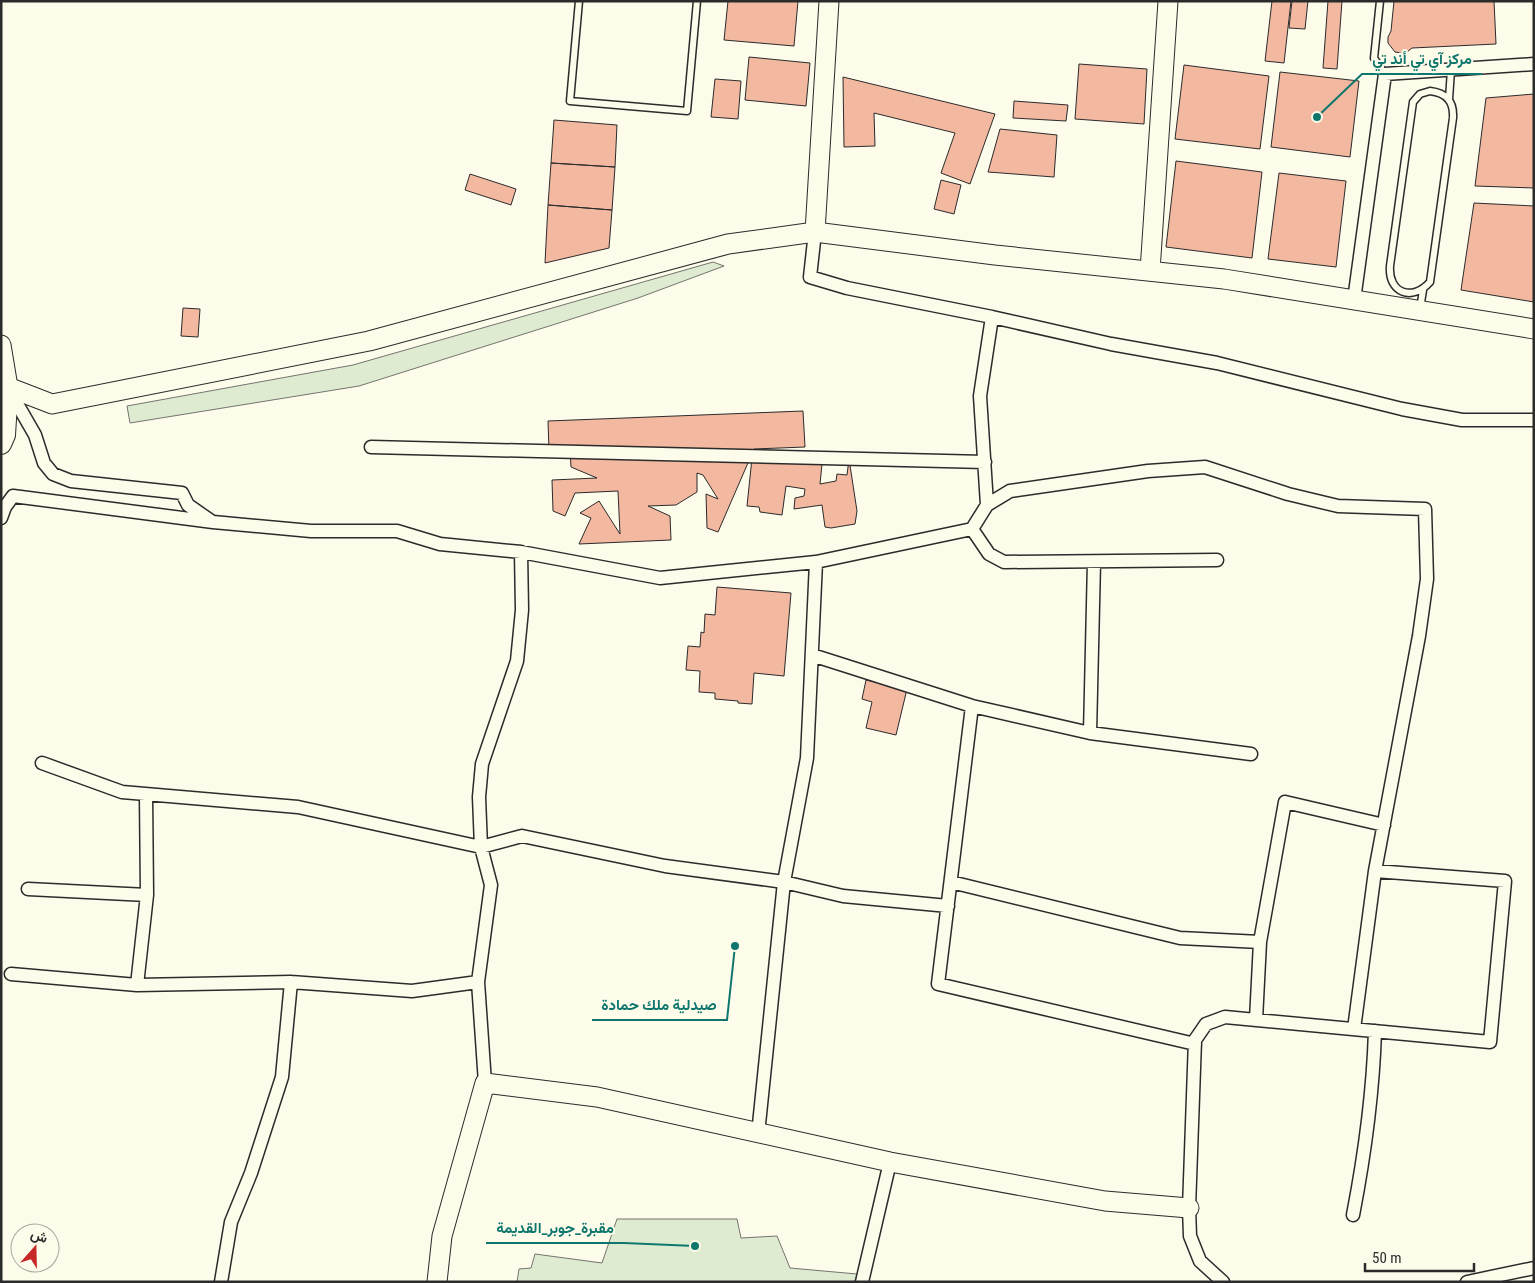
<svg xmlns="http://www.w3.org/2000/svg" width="1535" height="1283" viewBox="0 0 1535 1283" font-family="'Roboto Condensed',Vazirmatn,sans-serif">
<rect width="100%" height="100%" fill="#fdfbea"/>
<path fill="#deebd1" stroke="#74746e" d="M713 262 724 266 638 298 359 386 130 423 127 406 353 365Z
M617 1219H737L741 1238 777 1236 790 1268 857 1274 855 1282H517L519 1269 531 1268 535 1254 602 1263Z"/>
<path fill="#f2b8a0" stroke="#2b2b2b" d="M728 1H798L794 46 724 40Z
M1272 1H1291L1284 63 1265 61Z
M1292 1H1308L1305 29 1289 28Z
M1328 1H1342L1337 69 1323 68Z
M1394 1H1494L1496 44 1412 48 1407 52 1401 53 1395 52 1388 43V37L1391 31Z
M749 57 810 63 806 106 745 100Z
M1079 64 1147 69 1144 124 1075 119Z
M1184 65 1269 76 1260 149 1175 139Z
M1280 72 1359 81 1350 157 1271 147Z
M843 77 995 114 970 184 941 173 955 133 874 113 875 146 844 147Z
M715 79 741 81 738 119 711 117Z
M1534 94V188L1475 186 1486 98Z
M1014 101 1068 105 1066 121 1013 118Z
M554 120 617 125 615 167 551 163Z
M1000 129 1057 135 1054 177 988 172Z
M1176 161 1262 172 1252 258 1166 247Z
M551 163 615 167 612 210 548 205Z
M1279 173 1346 181 1336 267 1268 259Z
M470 174 516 189 511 205 465 190Z
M941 180 961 185 954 214 934 209Z
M1474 203 1534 206V302L1461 290Z
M548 205 612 210 609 248 545 263Z
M183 308 200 309 198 337 181 336Z
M803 411 805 447 754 449 718 532 707 528 706 494 718 499 703 475 697 473V492L676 505 648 506 670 516 671 540 579 544 591 518 580 513 599 501 620 534 618 491 575 493 565 516 553 511 552 480 597 478 571 467 570 450 549 451 548 421Z
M752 458 822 464 820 484 836 481 837 474 847 475 849 459 857 511 855 524 831 528 825 527 822 505 794 509 795 498 804 496 805 489 786 486 782 515 760 512 759 507 747 506Z
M717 587 791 593 784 676 754 673 752 704 738 703V701L715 699V693L699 692 700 671 686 670 688 646 700 647 701 632 704 633 705 614 715 615Z
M866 680 907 689 896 735 866 728 872 702 862 699Z"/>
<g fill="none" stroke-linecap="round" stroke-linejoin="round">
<defs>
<path id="lane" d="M579 1 570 101 687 111 697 1
M1380 1 1374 58 1385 74
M1430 91C1447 93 1454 102 1453 118L1430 282C1412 302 1388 293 1390 266L1413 102 1420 94Z
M1449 99 1451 70
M1420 309 1423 290"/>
<path id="street" d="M815 232 810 277 847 288 992 317 1111 344 1217 363 1402 409 1462 420H1534
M1354 300 1385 74 1534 64
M8 388 35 435 44 463 53 474 71 481 182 493 188 505 211 521
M371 447 985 462
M987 505 980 396 992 317
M1 518 5 507 13 496 213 522 311 531H397L440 544 521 552 660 578 816 562 972 529 987 505 1010 491 1148 471 1205 467 1288 494 1338 506 1425 509 1427 579 1419 636 1375 871 1354 1029
M972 529 989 554 1004 562 1217 560
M812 655 972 706 1090 733 1251 754
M972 706 938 984 1195 1044
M1090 733 1094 562
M42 763 122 792 298 807 481 847 522 836 665 866 784 882 843 896 948 906
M951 882 1180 938 1260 942 1256 1020
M28 889 147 895
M1260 942 1285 802 1384 825
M11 974 137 985 291 982 412 991 478 982
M137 985 147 895 146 795
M485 1083 478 982 491 885 481 847 479 797 482 764 517 661 522 610 521 552
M758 1134 784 882 807 758 816 562
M1353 1215C1365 1153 1373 1095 1375 1031
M221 1282 231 1222 251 1173 282 1077 291 982
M862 1282 890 1162
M1223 1282 1200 1261 1190 1236 1189 1208 1195 1040 1206 1024 1225 1017 1490 1042 1505 881 1375 871
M1467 1282 1534 1268"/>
<path id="secondary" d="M815 232 829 1
M1150 271 1168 1
M1 345 8 387 52 404 369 341 728 244 815 232 995 255 1224 279 1534 329
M437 1282 442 1236 485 1083 597 1097 890 1162 1105 1201 1189 1208"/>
<path id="primary" d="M1 444 5 435 8 387"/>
</defs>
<use href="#lane" stroke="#2b2b2b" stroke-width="9"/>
<use href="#street" stroke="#2b2b2b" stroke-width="15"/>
<use href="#secondary" stroke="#2b2b2b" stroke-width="21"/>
<use href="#primary" stroke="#2b2b2b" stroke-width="22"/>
<use href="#lane" stroke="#fdfbea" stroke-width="6"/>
<use href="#street" stroke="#fdfbea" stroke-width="12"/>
<use href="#secondary" stroke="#fdfbea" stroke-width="19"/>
<use href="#primary" stroke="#fdfbea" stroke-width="20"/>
</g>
<path fill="none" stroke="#0f766e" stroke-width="2" d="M1317 117L1362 74H1482M735 946L727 1020H592M695 1246L624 1243H486"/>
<g fill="#0f766e" stroke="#fdfbea" stroke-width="2">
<circle cx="1317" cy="117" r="5"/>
<circle cx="735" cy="946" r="5"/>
<circle cx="695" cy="1246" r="5"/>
</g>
<g font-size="15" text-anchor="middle" font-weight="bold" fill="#0f766e" stroke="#fdfbea" stroke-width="4" stroke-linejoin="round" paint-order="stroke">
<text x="1422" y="64">مركز آي تي أند تي</text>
<text x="659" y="1010">صيدلية ملك حمادة</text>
<text x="555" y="1233">مقبرة_جوبر_القديمة</text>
</g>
<rect width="1535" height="1283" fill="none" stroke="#2b2b2b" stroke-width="5"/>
<g transform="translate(35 1248) rotate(20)"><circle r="24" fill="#fdfbea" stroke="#a9a89e"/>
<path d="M0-4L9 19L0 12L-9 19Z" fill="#c62828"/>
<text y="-8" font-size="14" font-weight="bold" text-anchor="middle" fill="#2b2b2b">ش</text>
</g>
<path d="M1365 1263v8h109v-8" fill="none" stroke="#2b2b2b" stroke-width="2.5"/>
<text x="1372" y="1263" font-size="15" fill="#2b2b2b" stroke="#fdfbea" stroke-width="4" paint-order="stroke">50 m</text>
</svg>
